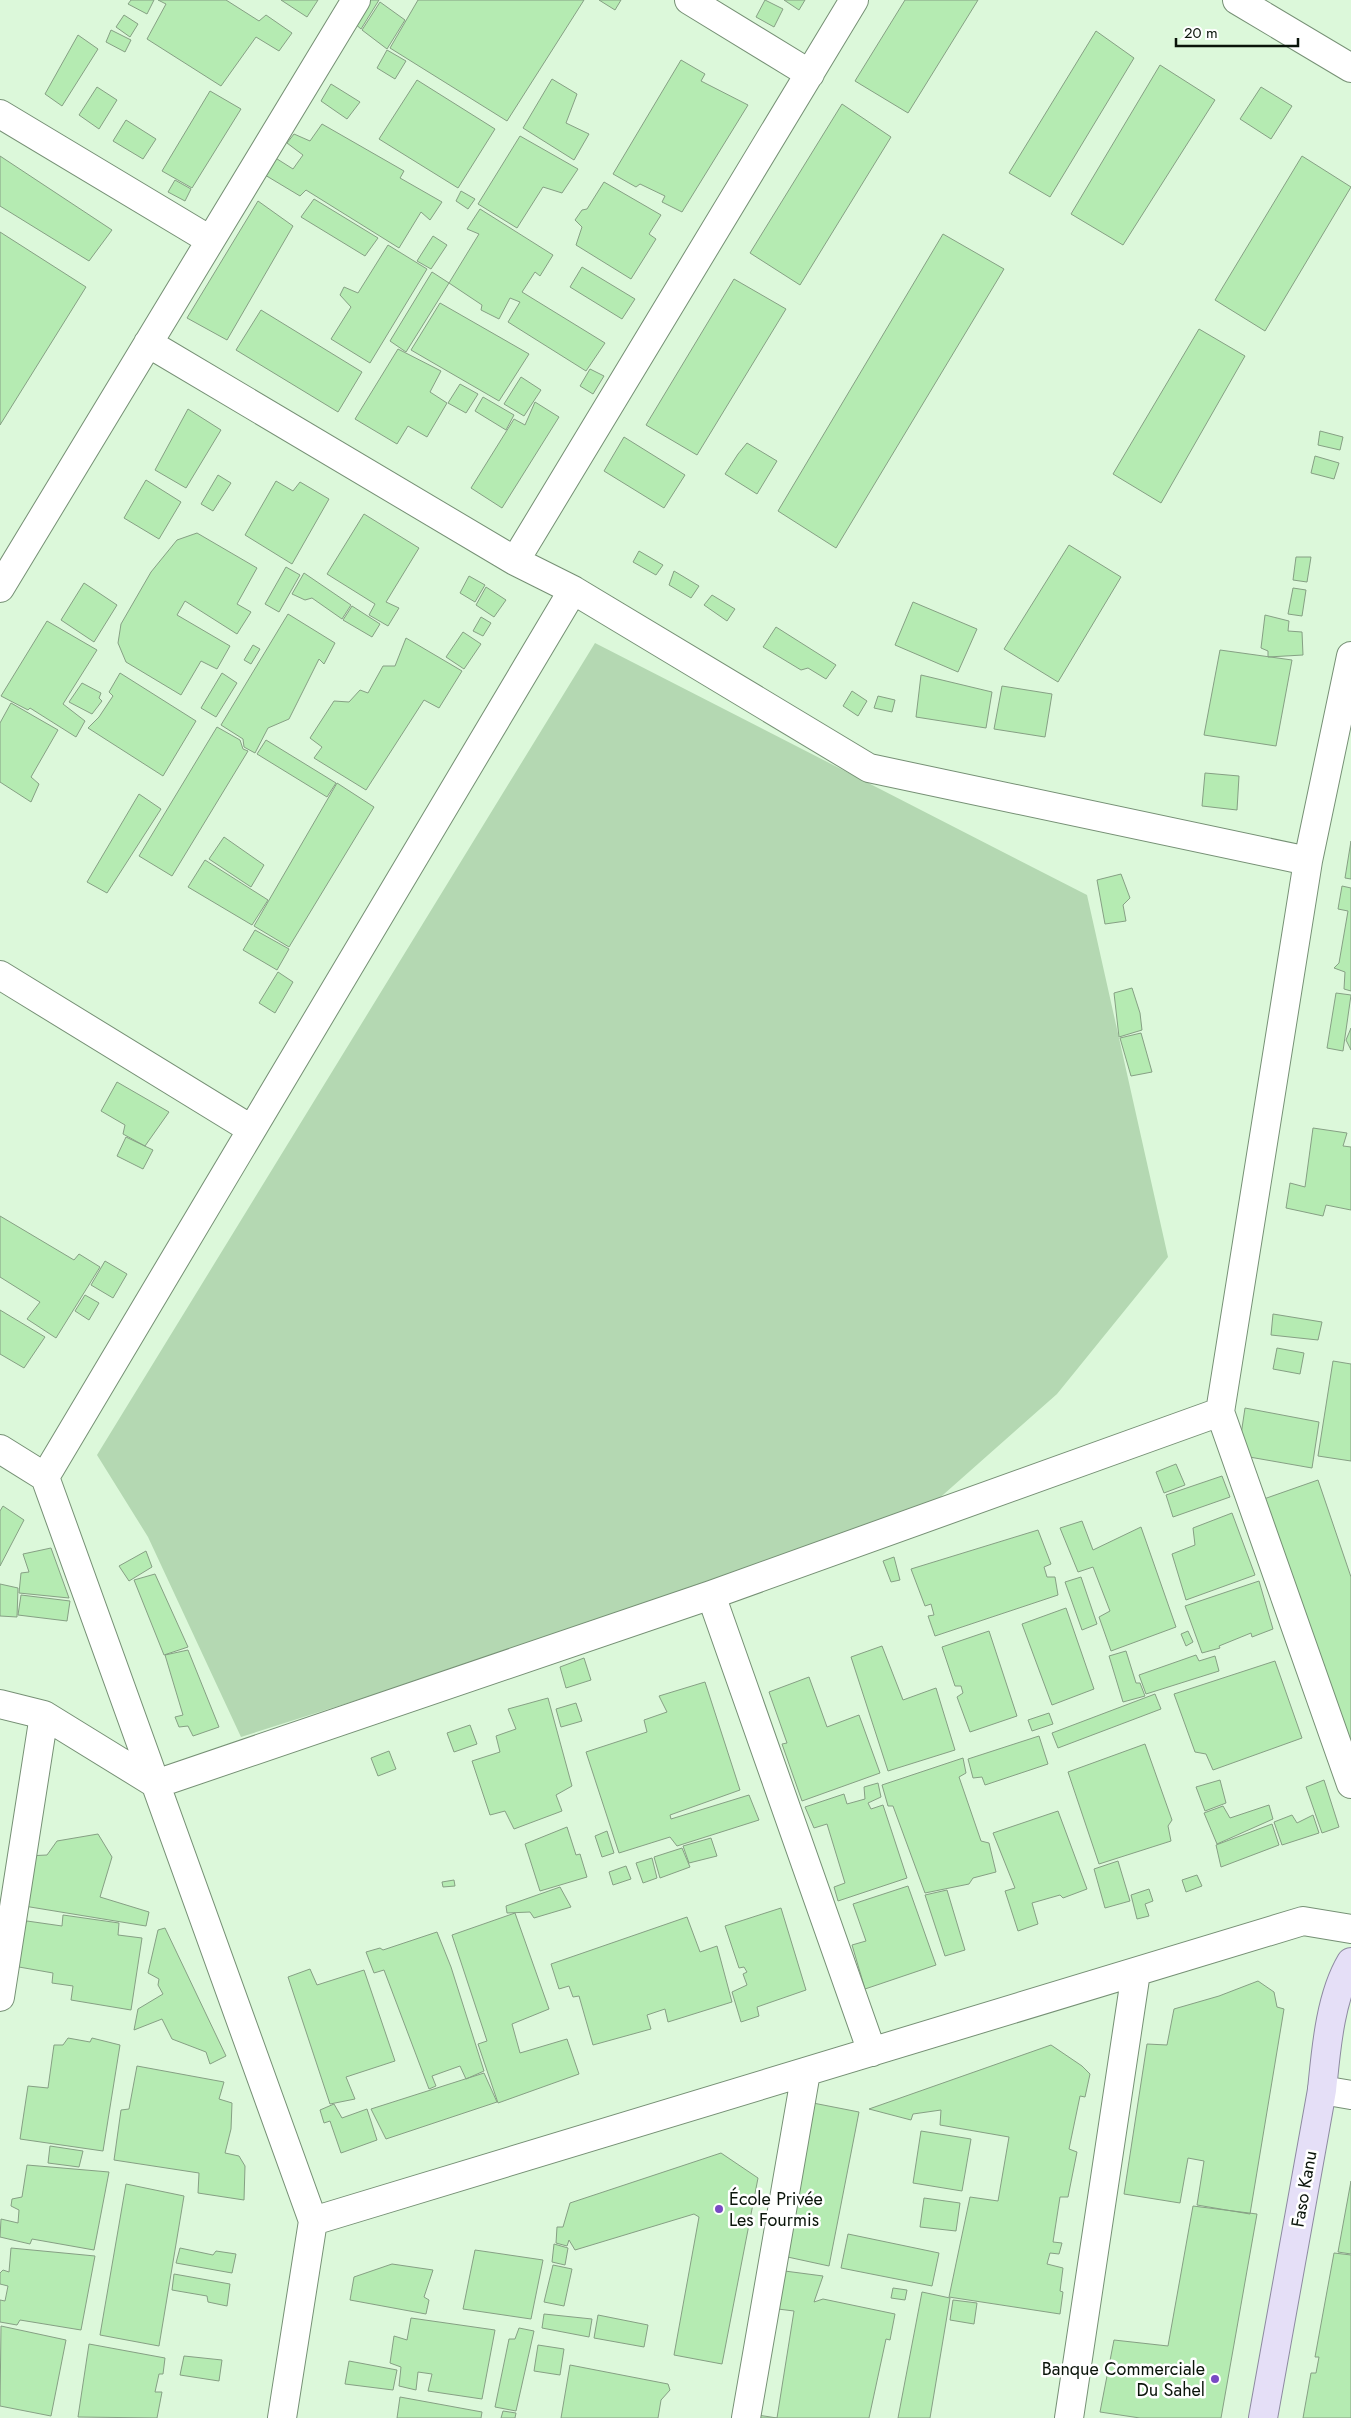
<svg xmlns="http://www.w3.org/2000/svg" width="1351" height="2418" viewBox="0 0 1351 2418" font-family="Jost,sans-serif">
<rect width="100%" height="100%" fill="#dcf8da"/>
<path fill="#b4d8b2" d="M595 643 1087 895 1168 1257 1057 1394 935 1502 521 1648 241 1737 148 1537 97 1455Z"/>
<path fill="#b5ebb2" stroke="#86a084" d="M131 0H154L147 14 128 4Z
M158 0H226L259 21 266 15 292 33 279 51 256 37 221 86 147 39 166 4Z
M281 0H318L307 17Z
M365 0H379L361 29 353 22Z
M418 0H584L507 121 390 48Z
M599 0H621L615 10Z
M765 0 783 9 774 27 756 17Z
M784 0H805L799 10Z
M905 0H978L908 113 855 81Z
M380 2 405 20 387 49 362 30Z
M124 15 138 24 130 37 116 27Z
M111 30 131 40 125 52 106 42Z
M1096 31 1134 58 1050 197 1009 173Z
M78 35 98 49 62 106 45 94Z
M387 50 406 61 395 79 377 68Z
M681 60 705 74 701 81 748 105 682 212 662 202 665 196 640 184 636 187 613 174Z
M1160 65 1215 100 1123 245 1071 214Z
M552 79 577 94 566 123 589 134 574 160 523 128Z
M417 80 495 129 458 188 379 139Z
M331 84 360 102 347 119 321 101Z
M97 87 117 100 99 129 79 115Z
M1261 87 1292 106 1271 139 1240 119Z
M210 91 241 109 192 188 162 171Z
M842 104 891 137 800 285 750 253Z
M126 120 156 139 143 159 113 141Z
M322 124 404 171 400 178 442 202 430 220 421 212 399 248 306 190 300 196 265 175 274 157 293 169 303 155 287 143 294 134 310 141Z
M520 136 578 169 562 193 543 187 517 228 478 204Z
M0 156 112 230 89 261 0 206Z
M1302 156 1351 187 1265 331 1215 300Z
M175 180 191 189 185 201 168 192Z
M604 182 661 215 649 234 656 239 631 279 576 245 582 227 575 220 582 210 587 209Z
M461 191 475 199 468 209 456 201Z
M314 199 378 238 365 256 301 217Z
M258 201 293 226 227 340 187 318Z
M480 209 553 255 540 276 535 272 522 292 605 343 586 371 508 322 520 302 510 298 499 319 481 310 482 305 449 283 479 234 467 229Z
M0 232 86 287 0 425Z
M943 234 1004 269 836 548 778 511Z
M433 236 447 245 431 269 417 261Z
M388 245 427 269 370 363 331 339 351 307 340 295 344 287 358 293Z
M582 267 635 299 622 319 570 287Z
M432 272 449 283 406 352 390 341Z
M734 279 786 309 697 455 646 425Z
M440 303 529 354 499 401 411 350Z
M261 310 362 372 338 412 236 350Z
M1199 329 1245 356 1161 503 1113 474Z
M398 349 441 371 430 392 447 403 427 437 408 426 397 444 355 419Z
M590 369 604 376 593 394 580 386Z
M521 377 541 390 524 416 504 404Z
M460 384 478 394 466 413 448 403Z
M483 397 514 415 506 430 475 411Z
M535 402 559 417 502 508 471 488 514 419 525 425Z
M188 409 221 430 186 488 155 470Z
M1320 431 1343 437 1340 450 1318 445Z
M624 437 685 475 664 508 604 471Z
M747 443 777 461 757 494 725 474 738 454Z
M1315 456 1339 463 1334 479 1311 473Z
M218 475 231 483 213 511 201 504Z
M146 480 181 502 159 539 124 518Z
M276 481 293 491 300 482 329 499 292 564 245 535Z
M364 514 419 548 386 602 399 608 388 626 369 615 375 604 327 574Z
M197 533 257 568 237 604 251 612 237 634 185 601 177 615 230 646 217 669 201 661 181 695 126 662 118 643 121 624 151 572 177 540Z
M1069 545 1121 577 1058 682 1004 649Z
M639 551 663 565 656 575 633 562Z
M1296 557H1311L1307 582 1293 580Z
M286 567 300 575 279 612 265 604Z
M674 571 699 586 691 598 669 585Z
M304 573 351 605 342 619 312 598 305 600 292 594Z
M469 576 485 585 475 602 460 593Z
M84 583 117 605 94 642 61 620Z
M486 587 506 600 494 617 476 605Z
M1293 588 1306 590 1302 616 1288 614Z
M712 595 735 609 727 621 704 605Z
M913 602 977 629 958 672 895 645Z
M352 606 380 624 372 637 343 620Z
M288 614 335 643 324 664 319 659 289 719 268 728 255 753 244 747 243 739 221 725Z
M1265 615 1289 621 1288 631 1302 632 1303 655 1268 657V651L1261 648Z
M481 617 491 623 483 636 473 631Z
M47 621 97 650 63 704 85 721 76 737 30 708 28 710 1 696Z
M776 627 836 665 826 679 808 668 801 670 763 647Z
M463 632 481 644 464 669 446 657Z
M406 638 462 671 439 708 424 700 366 790 314 758 322 747 310 738 334 701 349 702 360 690 368 693 383 666H395Z
M253 645 260 649 251 664 244 660Z
M1220 650 1292 660 1276 746 1204 735Z
M120 673 196 721 163 776 88 728 99 717 113 696 109 692Z
M222 673 237 683 216 717 201 708Z
M921 675 992 692 986 728 916 717Z
M82 683 101 693 99 698 102 701 92 714 69 702Z
M1002 686 1052 694 1045 737 994 729Z
M852 691 867 701 858 716 843 706Z
M878 696 895 700 892 712 874 708Z
M11 703 58 730 31 777 39 784 31 802 0 782V723Z
M217 727 240 740 243 749 248 751 172 876 139 856Z
M266 740 336 783 327 797 257 754Z
M1205 773 1239 776 1237 810 1202 806Z
M337 783 374 807 289 947 254 926Z
M139 794 161 809 107 893 87 882Z
M224 837 264 865 251 887 209 859Z
M1351 841V879L1345 878Z
M205 860 268 900 252 925 188 887Z
M1121 874 1130 898 1123 905 1126 921 1105 924 1097 880Z
M1342 886 1351 888V991L1344 989 1345 972 1334 968 1339 963 1348 911 1338 909Z
M255 930 289 949 277 970 243 950Z
M278 972 293 982 275 1013 259 1003Z
M1132 988 1140 1013 1142 1030 1119 1037 1114 993Z
M1336 993 1351 995 1343 1051 1327 1048Z
M1351 1028V1050L1346 1040Z
M1141 1033 1152 1072 1131 1076 1120 1038Z
M117 1082 169 1112 145 1146 123 1134 125 1125 101 1111Z
M1313 1128 1347 1133 1343 1146 1351 1147V1210L1326 1205 1323 1216 1286 1208 1290 1183 1305 1187Z
M126 1137 153 1150 143 1169 117 1156Z
M0 1216 74 1260 79 1254 100 1267 56 1338 27 1319 40 1302 0 1277Z
M105 1261 127 1274 113 1298 91 1285Z
M85 1295 99 1303 89 1320 75 1311Z
M0 1310 45 1337 24 1368 0 1354Z
M1273 1314 1322 1322 1318 1340 1271 1335Z
M1277 1348 1304 1353 1300 1374 1273 1369Z
M1333 1361 1351 1364V1461L1318 1456Z
M1245 1408 1319 1422 1312 1468 1238 1455Z
M1176 1464 1185 1485 1164 1493 1156 1472Z
M1222 1476 1230 1497 1173 1517 1166 1495Z
M1318 1480 1351 1577V1753L1261 1500Z
M3 1506 24 1520 0 1566V1511Z
M1232 1513 1255 1575 1186 1600 1172 1554 1195 1545 1193 1528Z
M1082 1521 1093 1550 1141 1527 1176 1627 1111 1651 1099 1617 1110 1611 1093 1567 1078 1572 1060 1528Z
M1038 1530 1051 1564 1044 1567 1047 1577H1055L1058 1595 935 1636 928 1616 934 1615 931 1604 925 1606 911 1569Z
M51 1548 69 1598 19 1593 21 1573 29 1572 23 1554Z
M146 1551 152 1567 129 1581 119 1566Z
M894 1557 900 1580 891 1582 883 1561Z
M155 1574 188 1647 164 1655 134 1580Z
M1081 1577 1097 1624 1082 1630 1065 1582Z
M1259 1581 1273 1629 1252 1637 1251 1633 1219 1646 1220 1648 1202 1653 1185 1606Z
M0 1584 18 1588 17 1617 0 1616Z
M21 1595 70 1601 67 1621 18 1615Z
M1066 1608 1094 1689 1052 1705 1022 1624Z
M989 1631 1017 1716 970 1732 957 1697 963 1693 961 1686H955L942 1647Z
M1188 1631 1193 1642 1186 1646 1181 1634Z
M882 1646 903 1700 936 1688 955 1750 888 1771 851 1657Z
M188 1650 219 1727 193 1736 188 1726 179 1727 175 1717 183 1715 165 1655Z
M1126 1651 1136 1683H1140L1145 1696 1123 1702 1109 1656Z
M1196 1655 1199 1661 1215 1656 1219 1671 1146 1694 1139 1675Z
M584 1658 591 1680 566 1688 560 1667Z
M1275 1661 1302 1738 1213 1770 1206 1754 1195 1752 1174 1694Z
M809 1677 827 1727 859 1715 880 1773 802 1801 782 1744 787 1743 769 1692Z
M705 1682 740 1790 670 1815 671 1819 749 1795 759 1820 677 1846 670 1837 619 1853 586 1752 647 1732 644 1720 667 1712 659 1696Z
M1155 1694 1161 1709 1058 1748 1052 1733Z
M548 1698 572 1786 556 1795 562 1811 514 1829 505 1811 490 1815 472 1761 500 1752 496 1736 516 1729 508 1709Z
M576 1703 582 1721 561 1727 556 1709Z
M1049 1713 1053 1724 1032 1731 1028 1720Z
M470 1725 477 1744 454 1752 447 1733Z
M1039 1736 1048 1764 985 1785 982 1777 973 1778 968 1759Z
M1145 1744 1172 1820 1168 1826 1171 1841 1099 1864 1068 1772Z
M389 1751 396 1769 378 1776 371 1758Z
M963 1758 966 1773 959 1777 981 1841 989 1843 996 1872 973 1878 969 1884 925 1893 893 1806H888L882 1785Z
M1220 1780 1226 1803 1205 1811 1196 1787Z
M1324 1780 1339 1827 1322 1833 1306 1787Z
M878 1783 881 1797 868 1803 871 1809 883 1805 907 1878 838 1901 834 1887 845 1883 827 1824 814 1828 805 1807 844 1794 847 1804 865 1799 864 1787Z
M1269 1805 1273 1819 1217 1844 1204 1813 1223 1806 1230 1818Z
M1058 1811 1087 1889 1063 1898 1060 1895 1032 1903 1038 1924 1018 1931 1005 1891 1015 1888 993 1833Z
M1292 1815 1297 1823 1313 1815 1319 1833 1282 1845 1274 1822Z
M1272 1824 1279 1845 1221 1867 1216 1845Z
M567 1827 576 1855 580 1854 587 1877 540 1891 525 1844Z
M607 1831 614 1853 602 1857 595 1836Z
M98 1834 112 1857 100 1897 149 1912 146 1926 18 1905 26 1856 47 1855 57 1841Z
M711 1838 717 1856 689 1863 683 1846Z
M682 1848 690 1867 660 1878 654 1857Z
M652 1858 657 1878 643 1883 636 1863Z
M1118 1861 1130 1901 1105 1908 1094 1869Z
M626 1866 631 1879 613 1885 609 1872Z
M1197 1875 1202 1886 1186 1892 1182 1880Z
M454 1880 455 1886 443 1887 442 1882Z
M908 1886 936 1965 865 1989 852 1945 866 1941 853 1904Z
M560 1887 571 1907 534 1918 530 1912 507 1913 506 1906Z
M1149 1889 1153 1901 1145 1904 1149 1916 1137 1919 1131 1895Z
M947 1890 965 1950 945 1956 925 1895Z
M781 1908 806 1990 757 2007 759 2016 741 2022 732 1992 747 1985 743 1974 747 1972 744 1967 739 1968 725 1926Z
M515 1913 549 2009 512 2024 520 2053 567 2039 579 2074 498 2103 478 2044 487 2041 452 1935Z
M63 1915 119 1923 118 1935 142 1938 131 2010 71 2000 73 1986 52 1983 53 1973 19 1967 12 1945 27 1921 62 1926Z
M687 1917 700 1952 717 1946 732 2002 668 2022 665 2009 647 2015 651 2029 593 2045 579 1996 573 1997 569 1986 559 1989 551 1964Z
M165 1928 226 2056 210 2064 206 2052 172 2039 162 2019 134 2030 138 2009 163 1994 158 1985 159 1979 148 1973 158 1930Z
M437 1932 451 1967 484 2071 466 2079 460 2066 432 2076 436 2086 429 2089 384 1970 374 1973 366 1952 380 1948 383 1950Z
M310 1969 317 1985 364 1970 395 2061 346 2077 355 2099 330 2104 288 1977Z
M1258 1981 1274 1992 1277 2007 1284 2009 1250 2214 1197 2205 1204 2161 1188 2158 1180 2203 1124 2194 1147 2044 1167 2045 1174 2009 1219 1996Z
M68 2038 90 2042 92 2038 120 2045 103 2151 20 2139 28 2086 48 2088 54 2045H63Z
M1051 2045 1082 2066 1090 2074 1085 2097 1080 2096 1069 2149 1077 2152 1068 2197H1060L1053 2242 1062 2243 1059 2254 1050 2253 1047 2264 1063 2268 1060 2291 1063 2292 1060 2314 949 2297 970 2197 998 2201 1009 2137 940 2125 941 2110 913 2114 911 2120 869 2109Z
M137 2066 224 2082 219 2099 232 2103 231 2129 225 2153 239 2156 245 2166 244 2200 198 2193 199 2173 114 2160 121 2110 129 2109Z
M484 2073 497 2102 386 2139 371 2109Z
M813 2103 859 2112 829 2266 783 2256Z
M334 2104 342 2118 367 2109 377 2140 341 2153 330 2121 324 2123 320 2110Z
M921 2131 971 2139 962 2191 913 2183Z
M50 2146 83 2151 79 2167 48 2163Z
M721 2153 758 2178 722 2364 674 2355 699 2217 694 2214 575 2250 569 2240 567 2246 556 2243 557 2227H563L570 2203Z
M27 2165 109 2172 94 2250 32 2239 30 2244 0 2237 1 2219 18 2223 19 2210 11 2206 12 2199 22 2197Z
M1351 2181V2254L1338 2252Z
M126 2184 184 2196 159 2346 100 2335Z
M924 2198 960 2203 956 2231 920 2227Z
M1193 2206 1257 2214 1221 2418H1140L1100 2412 1114 2340 1168 2346Z
M848 2234 939 2253 932 2286 841 2268Z
M554 2244 568 2248 565 2265 552 2262Z
M11 2248 95 2256 81 2330 20 2320 17 2325 0 2322V2300L5 2301 8 2286 0 2284V2273L3 2270 9 2272Z
M180 2248 213 2255 216 2251 236 2254 232 2273 176 2263Z
M475 2250 543 2260 531 2319 463 2309Z
M1334 2253 1351 2255V2418H1303L1311 2373H1316L1319 2357H1315Z
M392 2264 433 2270 424 2297 429 2300 426 2314 350 2300 354 2277Z
M553 2265 572 2269 564 2306 544 2302Z
M777 2270 823 2276 814 2302 823 2299 895 2314 890 2340 886 2339 869 2418H751V2414L777 2418 794 2311 770 2308Z
M174 2274 230 2284 227 2306 208 2302 207 2296 172 2290Z
M893 2288 907 2290 905 2300 891 2298Z
M922 2292 950 2298 930 2418H898Z
M953 2300 977 2303 974 2324 950 2320Z
M544 2314 592 2319 589 2337 542 2328Z
M598 2315 648 2325 644 2347 594 2338Z
M411 2318 495 2330 482 2399 428 2391 432 2374 418 2372 416 2390 399 2386 401 2367 390 2363 394 2336 407 2340Z
M1 2326 66 2340 51 2416 0 2406Z
M519 2328 534 2331 516 2411 495 2407 509 2339H515Z
M89 2344 165 2358 163 2374H159L155 2392H162L157 2418 78 2417Z
M538 2345 564 2349 560 2375 534 2371Z
M184 2356 222 2360 219 2381 180 2375Z
M349 2361 397 2370 393 2390 345 2384Z
M570 2365 668 2384 670 2390 661 2400 658 2418H561Z
M400 2397 482 2412 481 2418H397Z
M503 2411 516 2413 515 2418H501Z"/>
<g fill="none" stroke-linecap="round" stroke-linejoin="round">
<defs>
<path id="minor" d="M689 0 810 74
M1237 0 1351 68
M0 114 210 240
M148 343 515 561 573 590 869 768 1308 861
M515 561 854 0
M0 588 356 0
M1351 656 1308 861 1220 1412 1351 1784
M0 975 251 1129
M0 1449 45 1477 313 2221 282 2418
M45 1477 573 590
M711 1595 872 2052
M0 1704 44 1715 156 1784 711 1595 1220 1412
M0 1997 44 1715
M1322 2090 1351 2095
M313 2221 1303 1921 1351 1929
M746 2418 806 2072
M1069 2418 1136 1972"/>
<path id="major" d="M1263 2418 1322 2090C1326 2050 1330 1997 1351 1962"/>
</defs>
<use href="#minor" stroke="#769075" stroke-width="30"/>
<use href="#major" stroke="#8d8aa0" stroke-width="30"/>
<use href="#minor" stroke="#fff" stroke-width="28"/>
<use href="#major" stroke="#e5dff7" stroke-width="28"/>
</g>
<g fill="#784ac3" stroke="#fff" stroke-width="2">
<circle cx="719" cy="2209" r="5"/>
<circle cx="1215" cy="2379" r="5"/>
</g>
<g text-anchor="middle" stroke-width="5" stroke-linejoin="round" paint-order="stroke">
<g font-size="18" fill="#0a140a" stroke="#fff">
<text transform="translate(1304 2189) rotate(-80)" y="6">Faso Kanu</text>
</g>
<g font-size="18" fill="#0a140a" stroke="#fff" text-anchor="start">
<text x="729" y="2205">École Privée<tspan x="729" dy="21">Les Fourmis</tspan></text>
<text x="1205" y="2375" text-anchor="end">Banque Commerciale<tspan x="1205" dy="21">Du Sahel</tspan></text>
</g>
</g>
<path d="M1176 38v8h122v-8" fill="none" stroke="#0a140a" stroke-width="2.5"/>
<text x="1184" y="38" font-size="15" fill="#0a140a" stroke="#ffffff" stroke-width="4" paint-order="stroke">20 m</text>
</svg>
